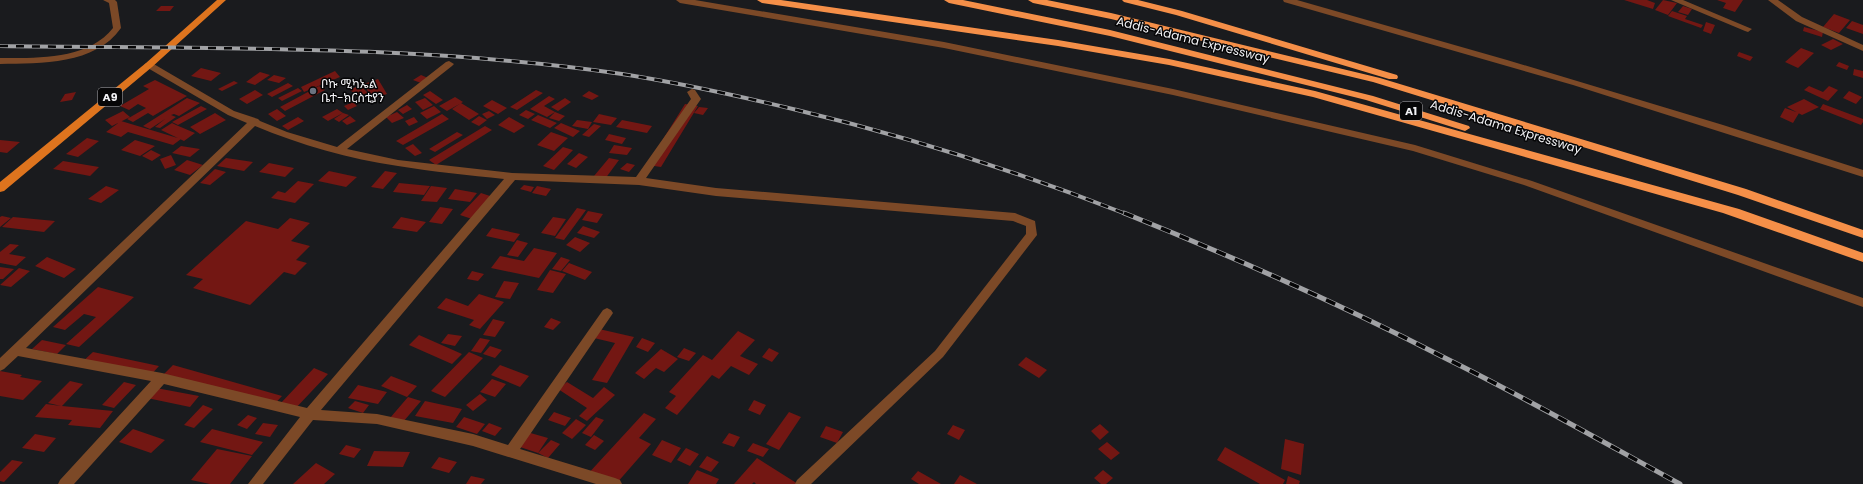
<svg xmlns="http://www.w3.org/2000/svg" width="1863" height="484" viewBox="0 0 1863 484" font-family="Poppins,'Noto Sans Ethiopic',sans-serif">
<rect width="100%" height="100%" fill="#1a1b1e"/>
<path fill="#731713" d="M1624 0H1647L1655 3 1653 9Z
M1663 0 1677 3 1668 15 1655 10Z
M1717 0H1743L1735 12 1723 8 1726 3Z
M161 6H174L170 11H156Z
M1683 6 1692 9 1688 15 1678 12Z
M1672 11 1687 16 1685 19 1703 25 1701 28 1668 16Z
M1834 14 1850 20 1839 33 1823 27Z
M1852 21 1863 25V34L1846 28Z
M1706 22 1715 25 1711 34 1703 31Z
M1804 27 1823 32 1822 37 1803 31Z
M1833 39 1843 44 1831 50 1821 45Z
M1801 48 1814 53 1798 68 1785 62Z
M1739 52 1753 57 1750 61 1737 56Z
M1839 62 1849 66 1847 70 1836 66Z
M201 68 221 73 211 81 191 76Z
M1854 69 1863 71V78L1853 75Z
M335 71 340 77 304 92 301 87Z
M260 72 270 75 255 85 246 82Z
M274 75 286 78 279 83 267 80Z
M421 75 428 78 421 83 413 80Z
M378 79 387 94 372 99 364 84Z
M155 80 187 96 153 116 148 113 133 122 127 119 146 108 138 104 129 110 120 106 149 89 143 86Z
M234 81 238 83 222 91 218 89Z
M288 83 293 86 272 97 267 94Z
M360 85 368 93 359 97 350 90Z
M319 86 325 90 285 111 280 107Z
M1809 86 1823 92 1829 86 1838 90 1828 101 1804 90Z
M298 88 302 91 282 101 278 98Z
M255 90 263 95 247 104 239 99Z
M536 90 543 93 517 110 510 107Z
M430 91 443 100 436 104 423 95Z
M589 91 599 96 592 100 582 96Z
M1849 91 1862 97 1856 104 1843 98Z
M76 92 72 100 60 102 65 94Z
M549 96 555 99 544 106 555 112 547 117 530 109Z
M455 97 463 102 447 111 439 106Z
M187 98 200 103 179 116 174 114 171 115 176 117 160 128 155 127 165 119 150 129 143 126Z
M425 98 433 105 423 110 415 102Z
M565 98 571 102 558 111 551 107Z
M1804 99 1819 107 1802 115 1787 107Z
M492 100 507 108 498 114 483 106Z
M353 102 357 106 348 110 344 106Z
M461 103 479 114 469 120 452 109Z
M685 104 698 106 661 167 647 165Z
M1823 104 1863 119V122L1861 125 1820 109Z
M407 105 412 109 403 114 398 110Z
M201 106 207 109 178 125 172 122Z
M434 106 441 112 427 119 420 113Z
M699 107 708 108 703 115 694 113Z
M1785 108 1799 113 1793 123 1780 117Z
M277 109 286 116 277 121 268 114Z
M337 109 343 113 328 121 322 117Z
M526 110 535 114 528 119 519 115Z
M123 111 130 117 112 126 105 120Z
M489 111 495 115 487 119 482 114Z
M397 112 404 118 392 123 386 117Z
M555 112 565 116 559 121 549 118Z
M215 113 226 120 200 134 190 127Z
M343 113 349 115 339 122 334 119Z
M442 114 449 119 403 145 396 141Z
M599 114 617 118 611 125 593 122Z
M538 115 557 123 550 128 531 120Z
M350 116 356 121 347 125 342 121Z
M479 116 487 120 479 126 471 122Z
M298 117 304 121 288 130 282 126Z
M414 117 418 122 409 126 405 121Z
M509 117 525 126 514 133 498 125Z
M577 120 592 122 588 129 572 126Z
M622 120 652 126 647 133 616 127Z
M121 121 181 139 173 145 128 132 121 137 106 132Z
M172 123 176 125 195 133 184 141 161 130Z
M561 123 580 131 573 137 554 128Z
M594 124 601 126 589 137 582 135Z
M485 126 492 130 436 165 429 160Z
M457 132 463 135 435 152 429 149Z
M551 132 568 138 554 151 537 145Z
M609 134 626 138 622 144 605 140Z
M87 138 99 141 78 157 66 154Z
M0 140 20 142 7 153 0 152Z
M135 140 155 146 140 156 121 150Z
M413 144 422 153 415 156 405 148Z
M614 145 632 148 627 155 609 153Z
M181 146 200 149 190 157 172 153Z
M563 147 573 150 554 170 543 166Z
M151 150 161 155 152 161 142 156Z
M579 153 588 157 576 168 567 164Z
M171 155 176 165 165 169 160 159Z
M226 158 253 162 244 171 217 166Z
M609 158 619 160 605 179 594 176Z
M187 160 203 165 190 175 174 170Z
M63 161 99 167 90 176 53 169Z
M269 163 294 168 285 177 259 172Z
M627 163 635 165 629 172 620 169Z
M215 169 226 172 210 185 200 183Z
M329 171 357 177 346 187 318 181Z
M385 171 397 173 383 189 371 187Z
M298 181 314 184 295 203 271 198 278 191 285 193Z
M399 183 430 186 424 195 393 192Z
M524 185 534 187 531 192 520 189Z
M106 186 119 190 101 203 88 199Z
M431 186 447 188 437 202 421 201Z
M537 186 551 189 546 196 532 193Z
M455 189 477 193 470 202 448 199Z
M481 193 493 197 472 219 460 215Z
M440 207 453 209 442 224 429 222Z
M577 208 586 210 564 240 555 238Z
M588 211 603 214 597 223 582 220Z
M2 216 11 218 0 227V217Z
M13 217 55 221 44 232 2 227Z
M401 217 426 222 417 232 392 228Z
M553 217 566 219 555 236 541 233Z
M290 218 310 223 291 241 310 246 296 260 307 263 295 275 284 272 250 305 193 288 203 279 186 275 246 221 278 229Z
M583 226 600 232 594 238 577 233Z
M492 228 520 234 514 242 486 236Z
M575 237 590 243 580 252 566 245Z
M517 240 528 243 518 257 507 255Z
M10 244 19 245 9 254 26 257 16 266 0 263V252Z
M534 248 557 253 539 278 491 268 500 256 524 261Z
M47 257 76 269 64 278 35 266Z
M561 257 570 260 561 271 552 269Z
M569 263 592 272 585 280 562 271Z
M0 267 14 269 3 279H0Z
M19 268 30 271 11 287 0 285Z
M550 270 566 274 553 293 537 290Z
M472 271 484 274 478 281 467 279Z
M504 281 519 283 510 299 495 297Z
M98 287 134 297 79 347 66 344 96 317 84 314 65 330 53 327Z
M479 294 504 302 480 329 469 325 474 320 437 308 446 298 468 306Z
M551 318 561 322 553 330 544 327Z
M493 319 505 322 495 337 483 335Z
M599 329 634 337 607 383 592 380 615 343 594 338Z
M738 331 755 340 740 356 758 364 749 375 731 366 719 379 712 375 677 415 665 408 676 396 669 392 703 355 712 360Z
M448 334 462 336 455 346 441 343Z
M419 335 462 354 452 364 409 345Z
M480 338 490 340 481 353 471 351Z
M642 338 655 343 648 352 636 347Z
M42 340 66 345 57 354 32 349Z
M490 346 502 350 495 358 483 354Z
M684 348 696 353 689 361 677 357Z
M769 348 779 353 772 362 762 357Z
M661 349 678 359 664 372 656 368 644 379 635 373Z
M93 352 159 366 148 378 81 363Z
M469 352 483 358 445 397 431 391Z
M1026 357 1047 370 1039 378 1018 365Z
M173 365 282 396 270 409 161 377Z
M500 365 529 376 520 387 491 375Z
M314 368 328 374 293 411 279 405Z
M0 371 22 375 20 377 42 381 23 400 0 396Z
M391 376 417 386 407 397 381 386Z
M492 379 506 384 495 397 480 392Z
M70 381 83 384 62 406 113 411 100 428 68 425 72 420 35 417 46 404 61 406 48 403Z
M124 382 136 385 114 408 102 405Z
M567 382 593 398 604 387 615 395 587 421 579 416 587 408 558 389Z
M358 385 387 392 378 404 348 398Z
M156 388 199 396 190 407 147 398Z
M480 394 487 400 473 411 466 405Z
M408 397 421 401 403 422 390 418Z
M754 400 766 405 760 415 748 410Z
M355 401 369 405 363 413 348 408Z
M425 401 462 409 453 423 415 416Z
M203 405 213 409 194 428 184 425Z
M554 412 571 418 565 426 548 420Z
M789 412 801 417 779 450 766 444Z
M644 413 656 419 639 438 651 444 616 484H600L586 476Z
M248 415 257 418 247 429 237 425Z
M464 417 485 424 477 434 456 427Z
M596 417 604 420 591 437 582 433Z
M576 419 586 425 572 439 562 433Z
M263 423 278 425 270 437 255 434Z
M489 423 502 428 495 436 482 431Z
M1100 424 1109 432 1100 440 1091 431Z
M953 425 965 430 959 440 947 434Z
M826 426 843 432 837 443 820 437Z
M133 429 165 440 151 453 119 442Z
M212 429 263 442 252 455 200 442Z
M527 432 548 438 538 453 517 446Z
M729 433 740 437 734 447 722 443Z
M35 434 56 438 44 452 22 448Z
M594 435 604 441 595 450 585 445Z
M1285 439 1304 444 1301 475 1281 469Z
M551 440 560 444 548 458 538 453Z
M662 440 681 448 671 463 652 455Z
M1107 442 1120 453 1111 460 1098 449Z
M753 443 769 449 763 457 747 451Z
M346 445 361 449 354 458 339 454Z
M1225 447 1285 480 1283 484H1260L1217 460Z
M686 448 699 454 690 466 677 460Z
M217 449 252 456 230 484H210L191 480Z
M374 451 410 452 403 467 367 466Z
M707 456 719 462 711 472 699 467Z
M439 457 457 462 449 473 431 468Z
M757 458 798 484H756L754 482 752 484H734Z
M12 460 23 462 4 482 0 481V472Z
M316 463 335 474 324 484H293Z
M697 470 719 479 716 484H688Z
M1103 470 1113 478 1106 484H1101L1094 478Z
M918 471 941 484H919L911 479Z
M960 475 977 484H954Z
M471 476 485 479 481 484H466Z
M1288 476 1300 481 1299 484H1286Z"/>
<g fill="none" stroke-linecap="round" stroke-linejoin="round">
<path fill="#7c4927" fill-rule="evenodd" d="M103 0H115L117 2 121 28C95 65 41 63 0 64V58C37 58 88 60 113 28L109 3Z
M1671 0H1683L1752 29 1748 32 1745 31Z
M1768 0H1778L1802 17 1863 45V51L1796 21Z
M449 61 454 64 452 66 347 149 398 160 512 173 636 177 691 99 687 92 692 89 695 90 701 99 646 178 716 188 1015 213 1035 221 1037 235 943 357 811 484H795L797 480 935 351 1026 234V226L1013 221 716 196 639 185 515 180 321 410 377 414 473 434 508 445 603 310 607 308 611 310 613 313 611 316 520 449 615 478 620 480 622 484H596L473 446 377 424 313 420 263 484H248L300 417 164 384 74 484H58L60 480 151 381 18 356 4 369 0 371V358L247 123 228 115 146 67 144 65 146 63H152L234 111 258 119 260 121 287 132 337 147 446 62ZM255 126C301 145 349 159 398 166 433 172 469 175 504 179L307 408 162 373 26 348Z"/>
<path fill="#7c4927" fill-rule="evenodd" d="M676 0H695L944 42 1173 89 1415 145 1532 181 1863 298V307L1524 185 1413 151 1173 95 944 48 680 3Z
M1283 0H1297L1507 60 1723 125 1863 170V177L1573 85 1284 2Z"/>
<path fill="#de741e" fill-rule="evenodd" d="M217 0H226L152 67 4 191 0 192V182L146 63Z"/>
<path fill="#f58f48" fill-rule="evenodd" d="M757 0H781L1058 40 1169 59 1315 91 1739 209 1863 253V262L1723 213 1313 97 1169 65 1058 46 762 3Z
M944 0H963L1110 30 1373 96 1469 126 1470 128 1465 131 1366 100 1110 36 949 3Z
M1028 0H1047L1111 13 1380 78 1746 189 1863 230V238L1738 195 1373 82 1111 19 1033 3Z
M1122 0H1138L1182 11 1397 75 1398 77 1397 79H1389L1176 15 1124 2Z"/>
<defs>
<path id="rail-far1" d="M0 46C207 49 416 44 622 74 680 83 739 96 797 110 909 137 1019 172 1126 214"/>
<path id="rail" d="M1124 213C1234 257 1342 305 1447 359 1526 398 1603 442 1680 484"/>
</defs>
<use href="#rail-far1" stroke="#a1a2a5" stroke-width="4"/>
<use href="#rail" stroke="#a1a2a5" stroke-width="5"/>
<use href="#rail-far1" stroke="#060607" stroke-width="2.5" stroke-dasharray="8" stroke-linecap="butt"/>
<use href="#rail" stroke="#060607" stroke-width="3.5" stroke-dasharray="10" stroke-linecap="butt"/>
</g>
<circle fill="#6b7280" stroke="#060607" stroke-width="1.5" cx="313" cy="91" r="4"/>
<g text-anchor="middle" stroke-width="3" stroke-linejoin="round" paint-order="stroke">
<g fill="#060607" stroke="#ababae" stroke-width="1">
<rect x="98" y="88" width="24" height="18" rx="3"/>
<rect x="1400" y="102" width="22" height="18" rx="3"/>
</g>
<g font-size="11" font-weight="bold" fill="#f2f2f5">
<text x="110" y="101">A9</text>
<text x="1411" y="115">A1</text>
</g>
<g font-size="12" fill="#f2f2f5" stroke="#060607">
<text transform="translate(1193 40) rotate(14)" y="4">Addis-Adama Expressway</text>
<text transform="translate(1506 127) rotate(17)" y="4">Addis-Adama Expressway</text>
</g>
<g font-size="12" fill="#f2f2f5" stroke="#060607" text-anchor="start">
<text x="321" y="88">ቦኩ ሚካኤል<tspan x="321" dy="14">ቤተ-ክርስቲያን</tspan></text>
</g>
</g>
</svg>
